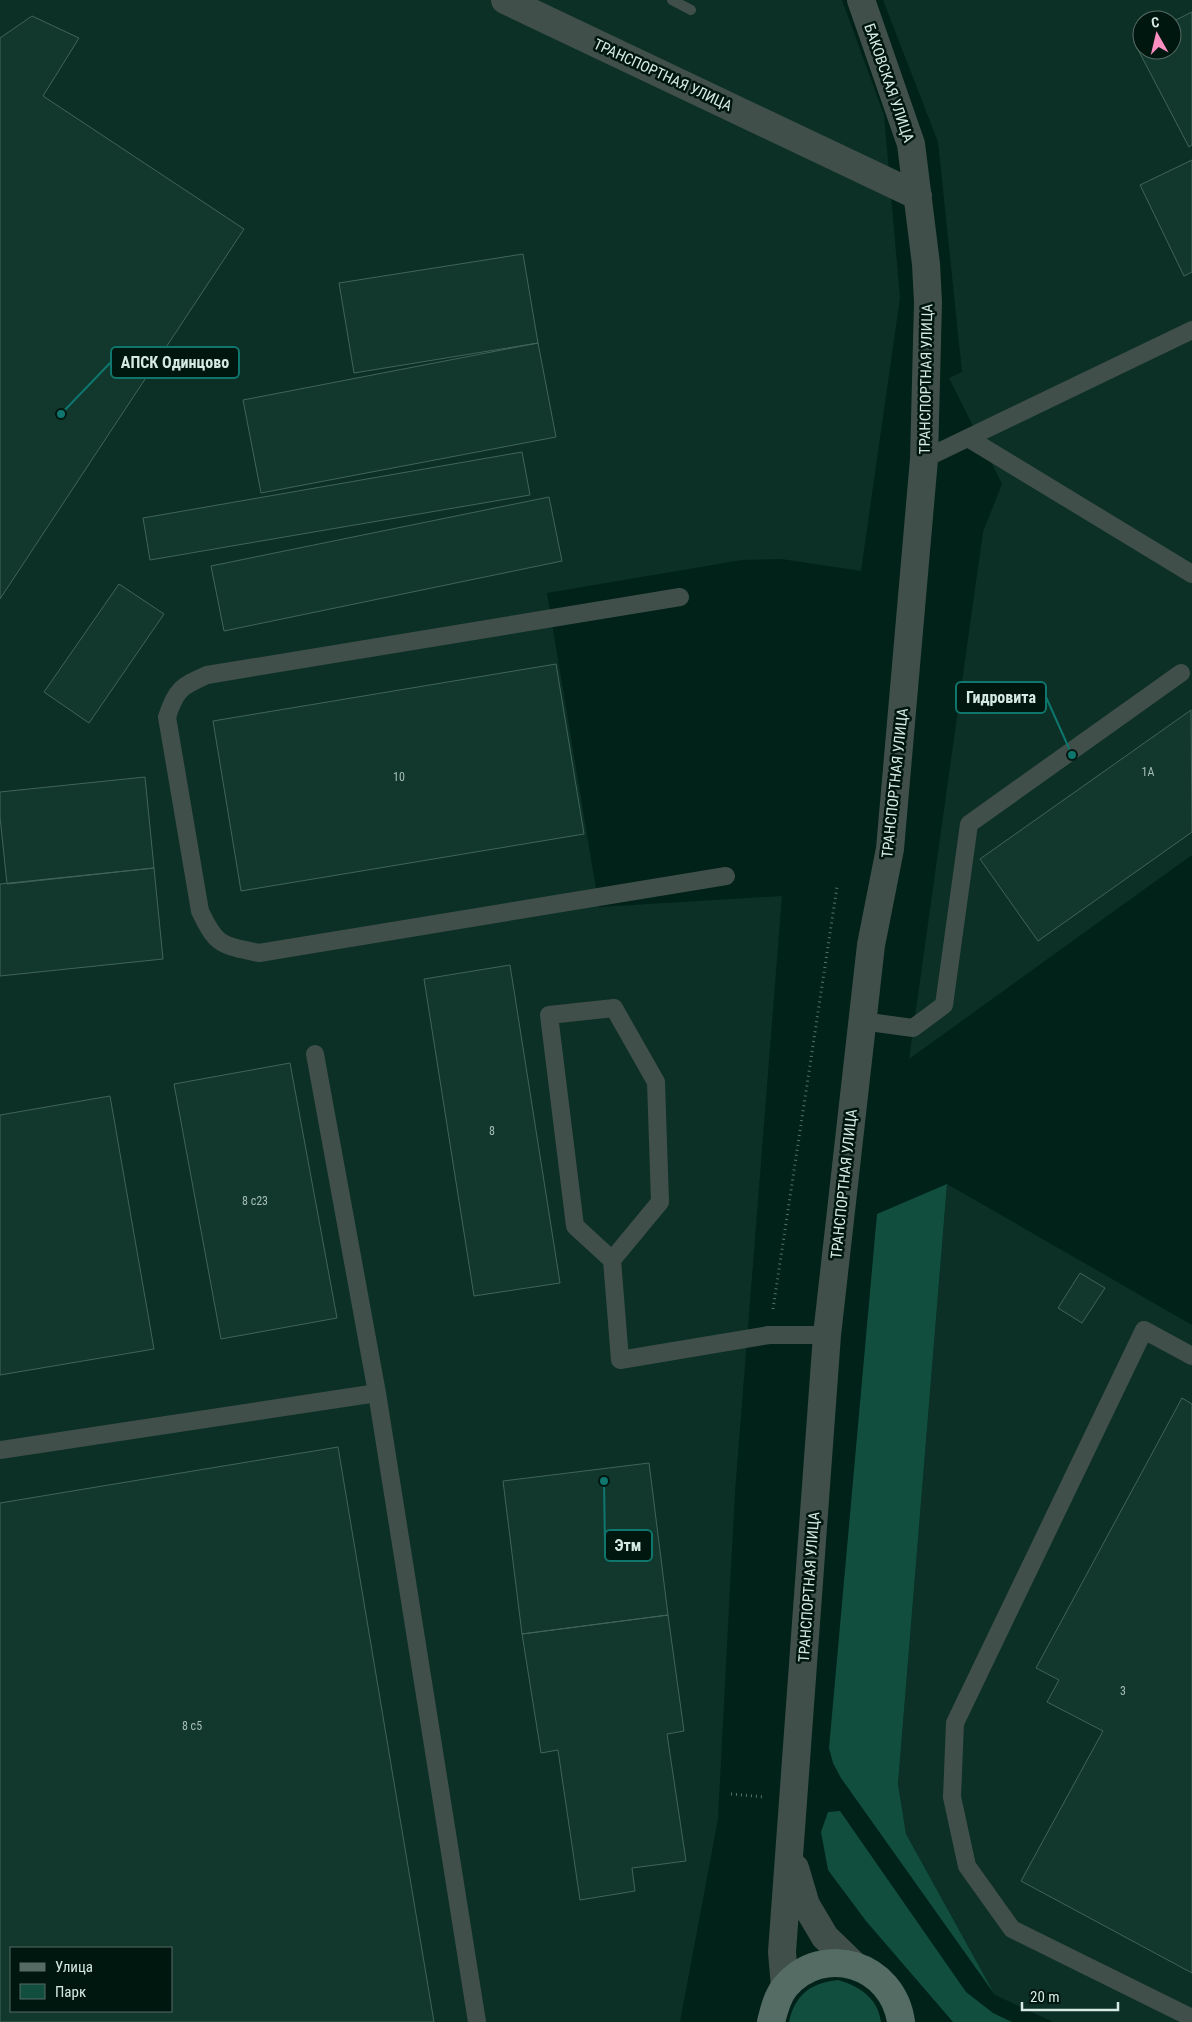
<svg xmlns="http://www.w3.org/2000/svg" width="1192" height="2022" viewBox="0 0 1192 2022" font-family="'Roboto Condensed',sans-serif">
<rect width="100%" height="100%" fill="#002218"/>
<path fill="#0c3026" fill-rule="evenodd" d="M0 0H842L884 115 900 298 861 571 781 559 742 560 547 593 599 907 782 896 735 1492 718 1819 680 2022H0ZM11 1948H171V2011H11Z
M883 0H1192V855L909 1059 983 532 1002 484 949 378 962 372 938 142ZM1142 20H1172V50H1142Z
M947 1184 1192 1325V2022H1053L995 1995 906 1834 898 1784Z"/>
<path fill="#114e3e" d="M947 1184 898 1784 906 1834 995 1995 841 1778 833 1763 829 1748 877 1214Z
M840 1811 966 1992 993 2013 1012 2022H953L866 1921 828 1870 821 1832 828 1812Z
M838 1980C859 1986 878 1998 881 2022H789C795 1995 810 1983 838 1980Z"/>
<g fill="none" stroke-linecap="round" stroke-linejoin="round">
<path stroke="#414f4a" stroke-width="10" d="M672 0 691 10"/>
</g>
<path fill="#12382d" stroke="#406458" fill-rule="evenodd" d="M1192 12V145L1189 147 1134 42 1142 38V50H1172V22Z
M32 16 79 38 43 96 244 229 0 599V38Z
M1192 160V272L1184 276 1140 185Z
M523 254 538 343 354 373 339 283Z
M538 343 556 437 261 493 243 400Z
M522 452 530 495 150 560 143 518Z
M549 497 562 561 224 631 211 566Z
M119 584 164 614 89 723 44 692Z
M556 664 584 834 241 891 213 721Z
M1191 710 1192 832 1038 941 980 859Z
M145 777 154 868 7 884 0 817V792Z
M154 868 163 959 0 976V884Z
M510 965 560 1283 474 1296 424 979Z
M290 1063 337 1318 221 1339 174 1084Z
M110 1096 154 1349 0 1375V1115Z
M1080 1273 1105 1288 1082 1323 1058 1308Z
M1182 1398 1192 1404V1973L1021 1881 1103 1731 1047 1702 1059 1680 1036 1668Z
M338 1447 434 2022H0V1503ZM11 1948H171V2011H11Z
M649 1463 668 1615 522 1634 503 1481Z
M668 1615 684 1731 667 1734 686 1861 632 1868 635 1891 580 1900 558 1750 541 1753 522 1634Z"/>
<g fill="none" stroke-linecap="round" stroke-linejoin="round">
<path stroke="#56726a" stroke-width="3" stroke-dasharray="1 4" stroke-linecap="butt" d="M773 1309 837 887
M731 1794 764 1797"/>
<path stroke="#404f49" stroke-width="18" d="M968 438 1192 574
M924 459 1192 330
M680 597 207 675C182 686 176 689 167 717L200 911C217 947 222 945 259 953L726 876
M862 1021 913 1028 944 1005 969 824 1181 673
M315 1054 377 1393
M612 1260 660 1202 656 1082 614 1008 549 1015 575 1226 612 1260 620 1360 769 1335H827
M1192 1356 1144 1330 955 1723 952 1797 967 1866 1012 1929 1192 2018
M0 1450 377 1393 477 2022"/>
<path stroke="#404f49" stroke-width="28" d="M505 0 918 196
M795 1868 806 1905 825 1937 854 1965
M785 1987 782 1952 827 1335 871 945 890 849 924 459 928 302 926 264 911 144 861 0"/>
<path stroke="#546c63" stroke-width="28" d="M771 2022C774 2010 777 1997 785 1987 823 1942 893 1964 901 2022"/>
</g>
<g text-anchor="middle" stroke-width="5" stroke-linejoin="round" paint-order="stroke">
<g font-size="12" fill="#a5beb6">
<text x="1148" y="776">1А</text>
<text x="399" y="781">10</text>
<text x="492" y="1135">8</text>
<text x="255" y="1205">8 с23</text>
<text x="1123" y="1695">3</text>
<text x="192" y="1730">8 с5</text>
</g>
<g font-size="15" fill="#d6eae3" stroke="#001710">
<text transform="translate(663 75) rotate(25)" y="5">ТРАНСПОРТНАЯ УЛИЦА</text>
<text transform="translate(889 83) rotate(71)" y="5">БАКОВСКАЯ УЛИЦА</text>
<text transform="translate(926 379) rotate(-89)" y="5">ТРАНСПОРТНАЯ УЛИЦА</text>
<text transform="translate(895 783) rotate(-84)" y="5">ТРАНСПОРТНАЯ УЛИЦА</text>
<text transform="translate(844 1184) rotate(-84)" y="5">ТРАНСПОРТНАЯ УЛИЦА</text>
<text transform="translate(809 1587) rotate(-86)" y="5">ТРАНСПОРТНАЯ УЛИЦА</text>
</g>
</g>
<path fill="none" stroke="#0f766e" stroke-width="2" d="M61 414L111 362M1072 755L1046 697M604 1481L605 1545"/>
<g fill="#0f766e" stroke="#001710" stroke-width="2">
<circle cx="61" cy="414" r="5"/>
<circle cx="1072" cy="755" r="5"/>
<circle cx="604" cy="1481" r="5"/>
</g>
<g fill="#001710" stroke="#0f766e" stroke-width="2">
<rect x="111" y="347" width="128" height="31" rx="5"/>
<rect x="956" y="682" width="90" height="31" rx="5"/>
<rect x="605" y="1530" width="47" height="31" rx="5"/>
</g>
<g font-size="16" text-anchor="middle" font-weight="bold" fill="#d6eae3">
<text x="175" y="368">АПСК Одинцово</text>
<text x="1001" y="703">Гидровита</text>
<text x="628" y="1551">Этм</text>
</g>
<rect x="10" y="1947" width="162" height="65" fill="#001710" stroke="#566b64"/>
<rect x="20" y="1963" width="25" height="8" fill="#546c63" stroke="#566b64"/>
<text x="55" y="1972" font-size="15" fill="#d6eae3">Улица</text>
<rect x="20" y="1984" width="25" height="15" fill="#114e3e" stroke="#566b64"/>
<text x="55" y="1997" font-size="15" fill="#d6eae3">Парк</text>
<g transform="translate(1157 35) rotate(352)"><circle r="24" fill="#001710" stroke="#566b64"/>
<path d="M0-4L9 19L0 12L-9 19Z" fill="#fc8fc2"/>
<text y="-8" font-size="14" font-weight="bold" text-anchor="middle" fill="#d6eae3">С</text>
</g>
<path d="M1022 2002v8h96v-8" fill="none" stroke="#d6eae3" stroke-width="2.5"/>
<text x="1030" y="2002" font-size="15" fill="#d6eae3" stroke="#001710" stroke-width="4" paint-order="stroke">20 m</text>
</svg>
